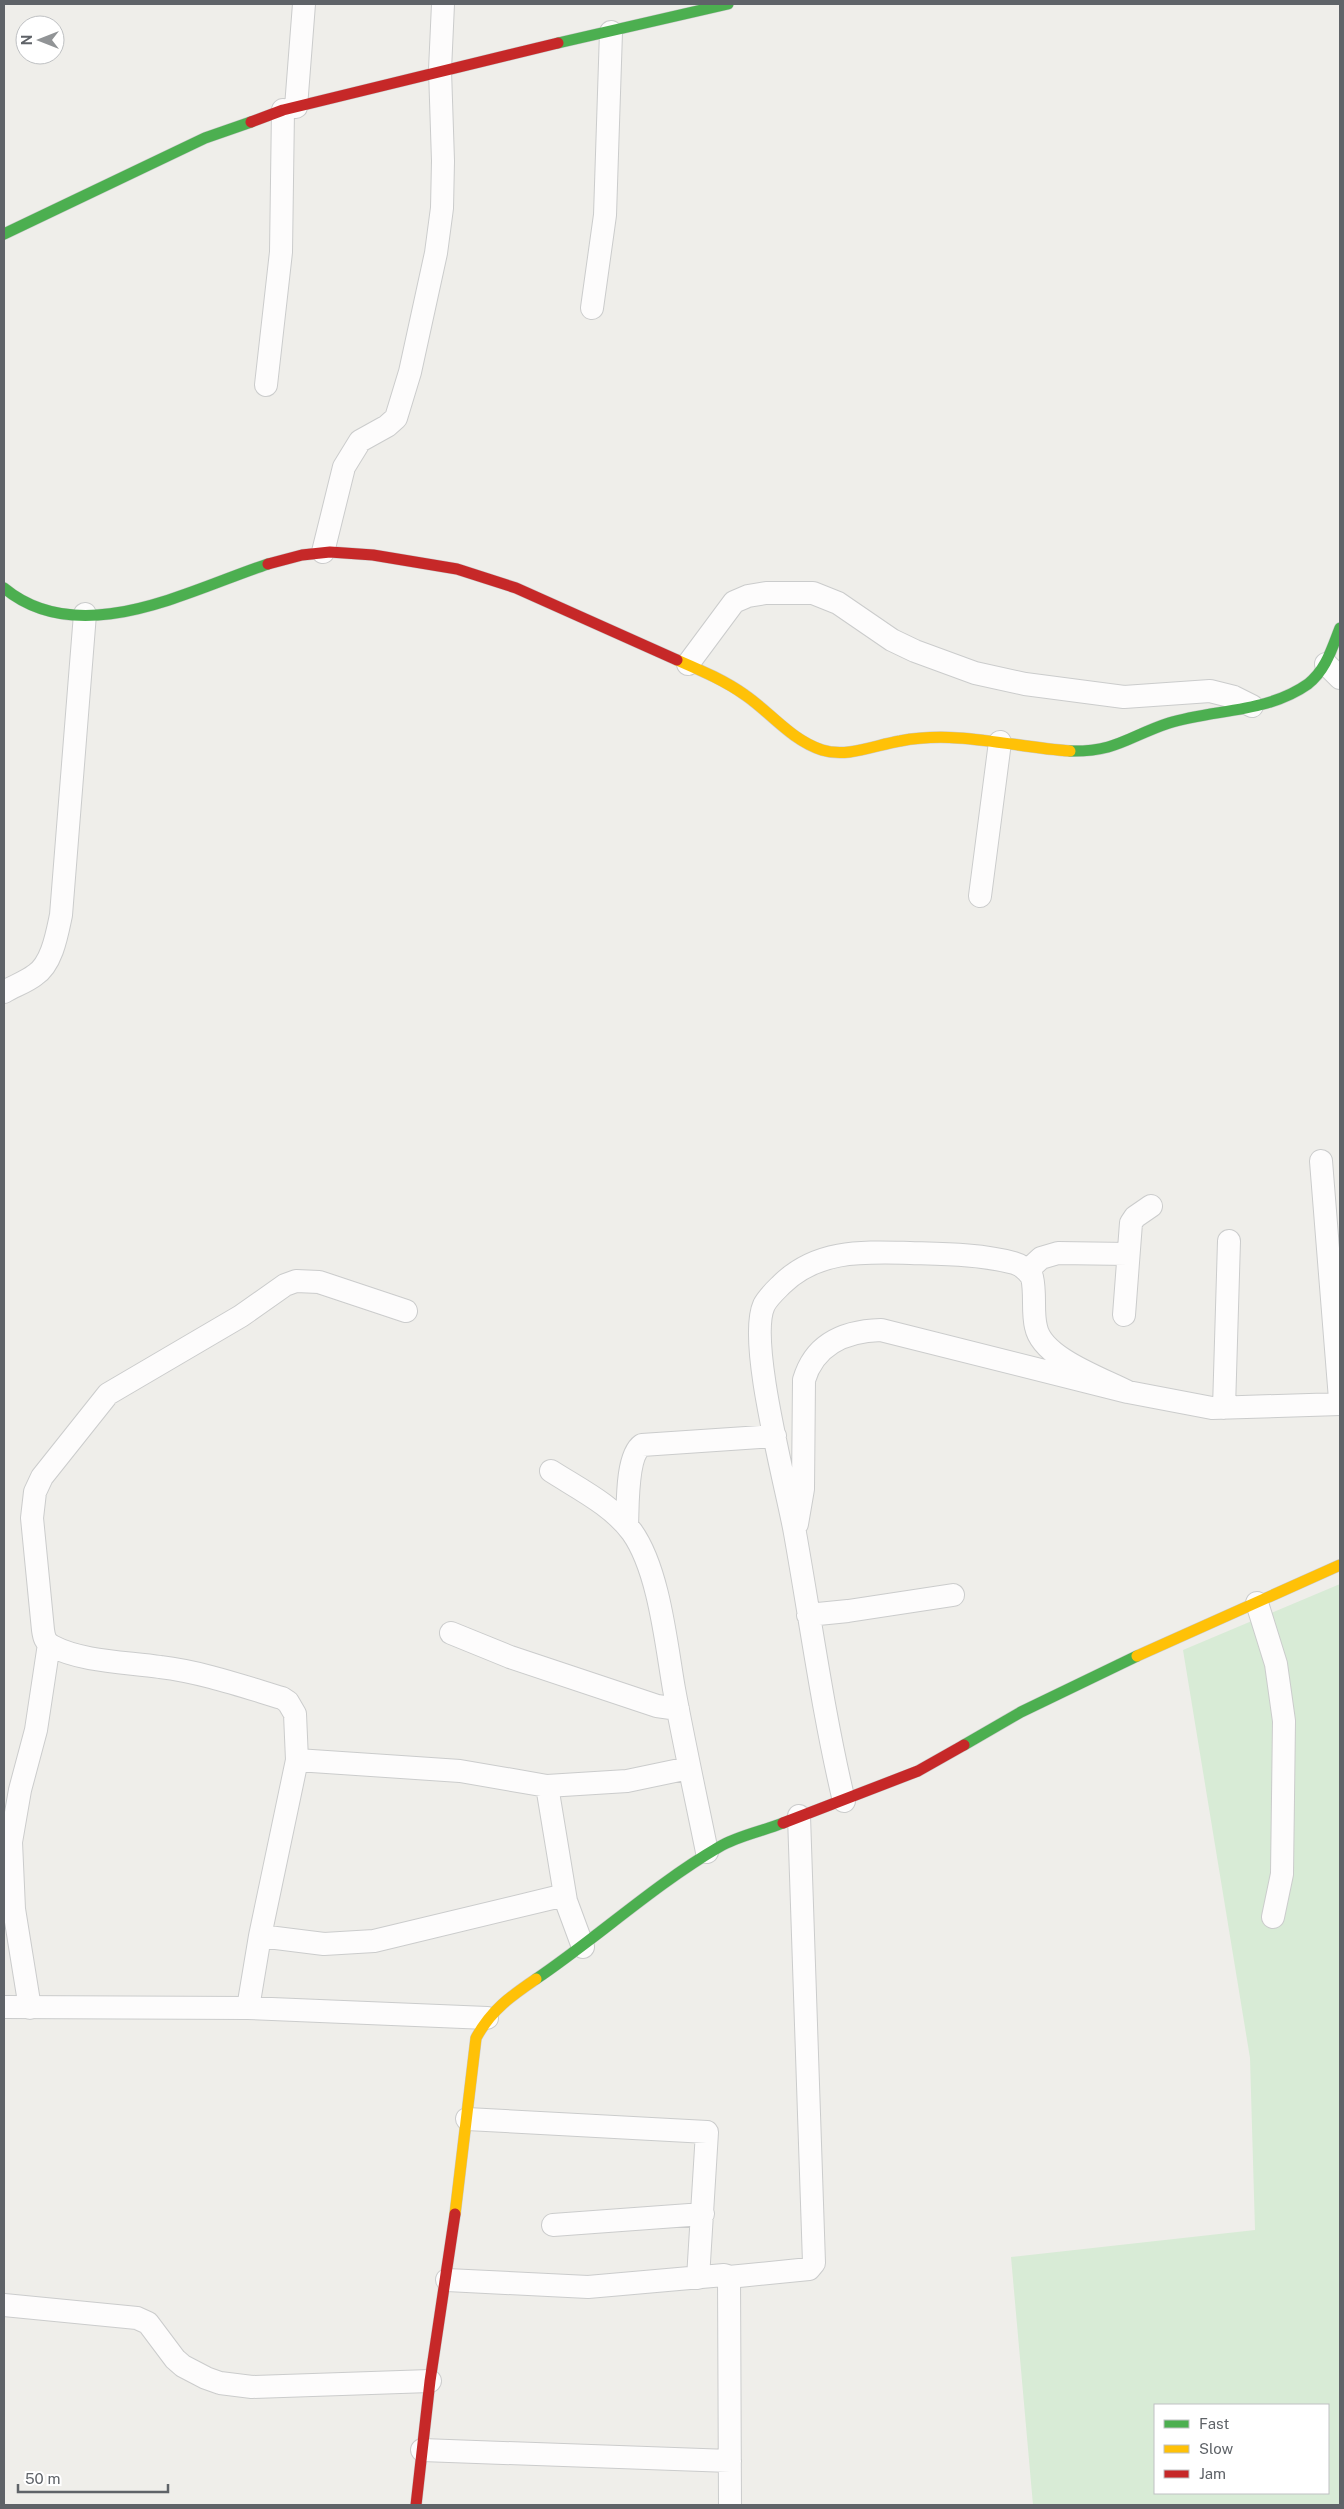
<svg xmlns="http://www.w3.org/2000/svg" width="1344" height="2509" viewBox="0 0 1344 2509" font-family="'Public Sans',sans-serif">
<rect width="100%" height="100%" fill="#efeeea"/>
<path fill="#d8ebd6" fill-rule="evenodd" d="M1340 1584V2505H1033L1011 2257 1255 2230 1250 2058 1183 1650ZM1155 2405H1328V2493H1155Z"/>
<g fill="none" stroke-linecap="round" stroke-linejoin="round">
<defs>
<path id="street" d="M296 107 304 4
M592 308 605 215 611 32
M266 385 281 252 283 110
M323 552 344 467 360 441 387 426 396 418 410 372 436 253 442 208 443 161 440 70 443 4
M688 664 734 602 748 596 766 593H813L838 603 892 640 915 651 975 673 1025 684 1124 697 1210 691 1234 697 1252 706
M1326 664 1340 678
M980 896 1000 742
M4 992C14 986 26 982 35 975 52 964 57 934 61 915L85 614
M1321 1161 1340 1399
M1028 1270 1041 1258 1058 1253 1128 1254
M1124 1315 1131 1223 1135 1217 1151 1206
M1224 1408 1229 1241
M551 1471C579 1489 612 1505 632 1532 659 1570 666 1643 674 1689 684 1743 696 1798 707 1852
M797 1524 803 1489 804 1380C815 1343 846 1331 881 1330L1128 1392 1212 1408 1340 1404
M627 1526C628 1507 626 1456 642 1445L775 1436
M1257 1603 1276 1664 1284 1721 1282 1874 1273 1917
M808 1615 848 1611 953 1595
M451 1633 510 1657 657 1706 678 1709
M297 1760 460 1771 547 1786 627 1781 689 1768
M547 1786 566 1901 583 1947
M844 1801C823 1713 811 1623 795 1533 787 1487 747 1342 764 1305 768 1297 776 1290 782 1284 818 1249 864 1252 910 1253 943 1254 981 1254 1014 1263 1022 1265 1027 1270 1032 1277 1036 1294 1032 1311 1036 1327 1042 1358 1101 1378 1128 1392
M260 1936 324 1944 374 1941 565 1895
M4 2007 248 2008 487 2018
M30 2008 14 1909 11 1842 20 1790 36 1730 49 1644
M248 2008 260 1936 297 1760 295 1714 288 1702 282 1698C242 1686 202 1672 160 1667 127 1662 82 1662 52 1646 45 1642 44 1637 43 1630L32 1518 35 1492 42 1477 108 1394 241 1316 285 1285 296 1281 319 1282 406 1311
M467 2119 707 2132 698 2278
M553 2225 703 2214
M729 2277 809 2269 814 2263 799 1816
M447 2280 588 2287 724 2275 729 2277 730 2505
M4 2305 137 2318 148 2323 175 2359 183 2366 206 2378 220 2383 252 2387 430 2381
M422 2450 730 2461"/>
<path id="fast" d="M558 43 728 4
M4 234 205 138 251 122
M4 588C80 651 189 590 268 564
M1070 751C1117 752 1129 736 1169 723 1215 709 1267 713 1308 684 1326 670 1332 648 1340 628
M964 1745 1021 1712 1137 1656
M536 1979C598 1937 654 1885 719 1847 737 1836 763 1831 783 1823"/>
<path id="slow" d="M677 660C700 670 724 680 745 695 770 712 791 740 822 750 847 758 875 745 900 741 957 730 1013 747 1070 751
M1137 1656 1340 1565
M455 2214 476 2038C491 2010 511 1996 536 1979"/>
<path id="jam" d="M251 122 283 110 558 43
M268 564 302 555 330 552 373 555 457 569 516 588 677 660
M783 1823 918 1771 964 1745
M416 2505 430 2381 455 2214"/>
</defs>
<use href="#street" stroke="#cbcccc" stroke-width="24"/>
<use href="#fast" stroke="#cacacb" stroke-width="12"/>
<use href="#slow" stroke="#cacacb" stroke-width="12"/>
<use href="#jam" stroke="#cacacb" stroke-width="12"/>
<use href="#street" stroke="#fdfcfc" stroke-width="22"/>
<use href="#fast" stroke="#4caf50" stroke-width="11"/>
<use href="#slow" stroke="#ffc107" stroke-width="11"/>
<use href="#jam" stroke="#c62828" stroke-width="11"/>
</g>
<rect width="1344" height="2509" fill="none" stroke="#5f6368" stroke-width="10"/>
<rect x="1154" y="2404" width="175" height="90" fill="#ffffff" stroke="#bfc1c3"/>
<rect x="1164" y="2420" width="25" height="8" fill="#4caf50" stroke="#bfc1c3"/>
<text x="1199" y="2429" font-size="15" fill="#5f6368">Fast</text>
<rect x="1164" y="2445" width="25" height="8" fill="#ffc107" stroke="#bfc1c3"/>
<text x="1199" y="2454" font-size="15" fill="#5f6368">Slow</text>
<rect x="1164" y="2470" width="25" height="8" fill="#c62828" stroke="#bfc1c3"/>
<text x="1199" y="2479" font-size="15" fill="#5f6368">Jam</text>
<g transform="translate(40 40) rotate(270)"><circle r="24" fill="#ffffff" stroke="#bfc1c3"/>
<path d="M0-4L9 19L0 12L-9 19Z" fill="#919496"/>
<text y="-8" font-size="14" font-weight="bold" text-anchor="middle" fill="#5f6368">N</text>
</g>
<path d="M18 2484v8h150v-8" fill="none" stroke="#5f6368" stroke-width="2.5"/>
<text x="25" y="2484" font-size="15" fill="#5f6368" stroke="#ffffff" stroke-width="4" paint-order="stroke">50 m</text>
</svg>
